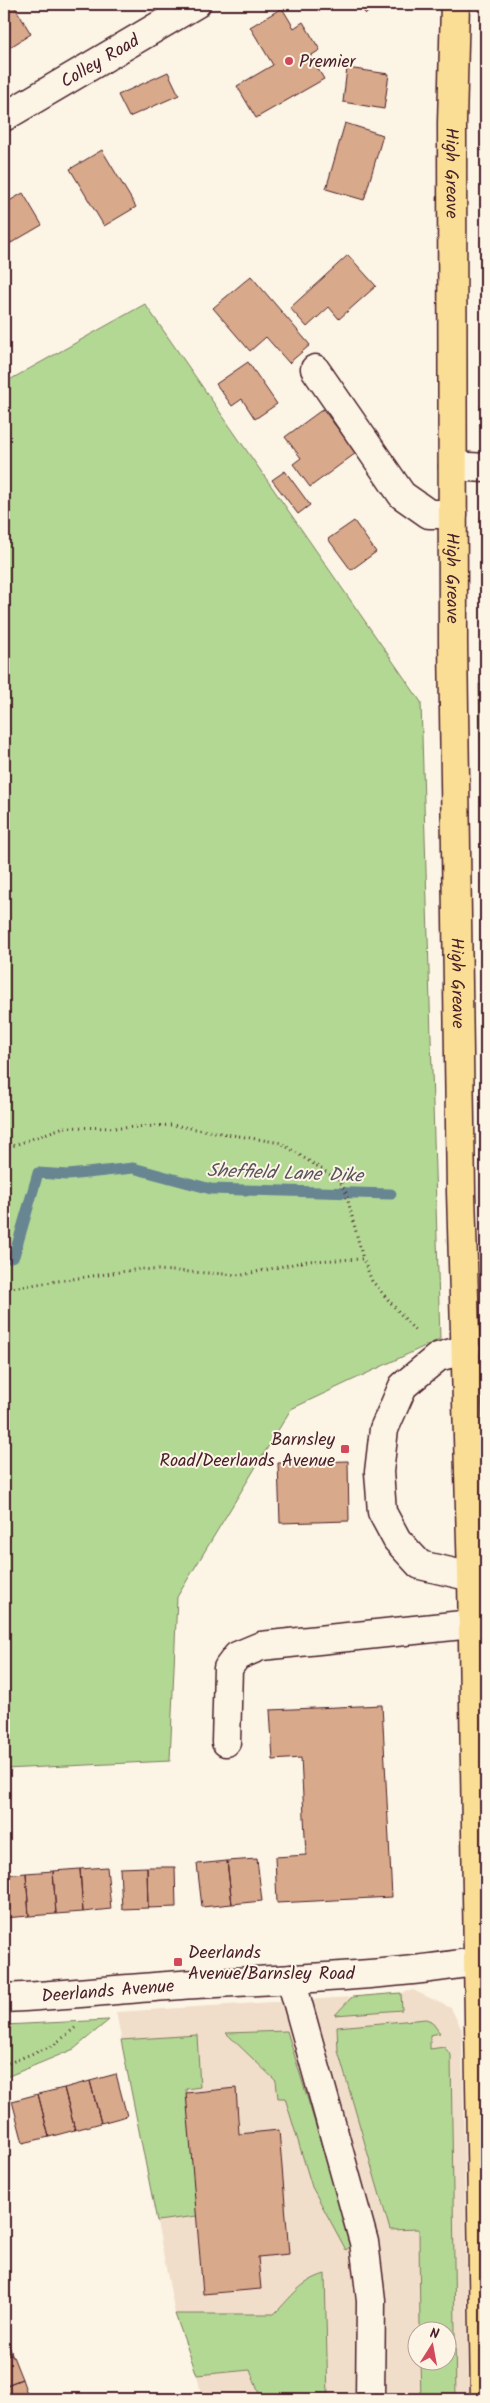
<svg xmlns="http://www.w3.org/2000/svg" width="490" height="2403" viewBox="0 0 490 2403" font-family="Kalam,sans-serif">
<rect width="100%" height="100%" fill="#fcf5e5"/>
<filter id="ink" filterUnits="userSpaceOnUse"><feTurbulence type="fractalNoise" baseFrequency=".02" numOctaves="2"/><feDisplacementMap in="SourceGraphic" scale="10" xChannelSelector="R" yChannelSelector="G"/><feConvolveMatrix kernelMatrix="1 2 1 2 8 2 1 2 1" color-interpolation-filters="sRGB"/></filter>
<g filter="url(#ink)">
<path fill="#f1deca" fill-rule="evenodd" d="M413 1990 451 2008 462 2030 469 2399H202L197 2375 175 2314 116 2012 352 1997 401 1993ZM418 2330H448V2360H418Z"/>
<path fill="#b3d894" stroke="#7e7c60" d="M145 304 421 702 440 1339 291 1409 177 1597 170 1761 4 1769V383Z
M479 684 486 687V1011Z
M401 1993 402 2010 335 2015 352 1997Z
M426 2019 431 2021 440 2033 430 2035V2049L444 2047 451 2055 456 2399H421L420 2361 448 2360V2330H420L419 2229 390 2230 338 2051 337 2027Z
M109 2020 74 2049 4 2078V2025Z
M287 2031 352 2245 346 2250 312 2187 285 2098H278L276 2081 226 2033Z
M197 2035 200 2087 186 2089 197 2216 157 2221 121 2040Z
M325 2274 328 2399H261L250 2370 197 2375 175 2314H274C293 2296 299 2282 325 2274Z"/>
<g fill="none" stroke-linecap="round" stroke-linejoin="round">
<path stroke="#678592" stroke-width="11" d="M4 1259 14 1256 38 1173 68 1175 133 1168 211 1189 391 1194"/>
</g>
<path fill="#d8a98a" stroke="#4a1f2b" d="M13 4 31 34 4 51V9Z
M356 4H377L366 14Z
M282 8 294 28 303 22 320 50 310 56 324 79 256 118 237 86 273 65 250 27Z
M347 68 389 74 384 109 343 102Z
M168 72 179 95 129 117 118 95Z
M345 123 383 135 364 200 326 189Z
M102 150 136 207 104 226 70 169Z
M23 193 42 225 11 243 4 230V204Z
M4 230 11 243 4 248Z
M348 255 376 286 339 319 329 307 307 327 290 308Z
M251 276 310 345 289 363 266 337 250 351 213 308Z
M248 362 277 404 255 419 242 399 232 406 216 384Z
M323 409 356 453 310 487 293 464 301 458 285 437Z
M285 471 310 505 298 514 272 480Z
M354 521 376 552 351 570 328 539Z
M348 1461 349 1521 280 1523 278 1463Z
M382 1705 392 1897 277 1903 275 1857 306 1855 301 1758 273 1760 270 1710Z
M257 1859 262 1901 232 1904 227 1861Z
M227 1861 232 1904 202 1907 197 1864Z
M107 1867 111 1909 83 1912 80 1869Z
M147 1867H175L176 1907 148 1908Z
M147 1867 148 1908 122 1909 120 1868Z
M80 1869 83 1912 56 1914 53 1871Z
M53 1871 56 1914 29 1916 26 1873Z
M26 1873 29 1916 4 1918V1875Z
M116 2074 127 2116 101 2123 90 2081Z
M90 2081 101 2123 75 2130 64 2088Z
M64 2088 75 2130 49 2137 38 2094Z
M236 2088 239 2134 279 2130 289 2254 258 2257 261 2289 203 2294 186 2093Z
M38 2094 49 2137 23 2143 12 2101Z
M4 2331 12 2354 4 2357Z
M12 2354 22 2379 4 2386V2357Z
M22 2379 29 2399H4V2386Z"/>
<g fill="none" stroke-linecap="round" stroke-linejoin="round">
<defs>
<g id="minor">
<path id="s1" d="M4 117 196 4"/>
<path d="M315 369 402 495 429 514H453"/>
<path d="M453 466 486 468"/>
<path d="M466 1349 438 1357 403 1386 384 1429 379 1472 382 1512 397 1540 420 1565 472 1577"/>
<path d="M226 1742 228 1668 237 1656 261 1646 472 1624"/>
<path d="M291 1979 364 2242 371 2300 370 2399"/>
<path id="s2" d="M4 1998C63 1995 122 1989 181 1985 283 1979 386 1977 486 1960"/>
</g>
<g id="major">
<path id="s3" d="M455 4 452 123 453 642 461 1192 472 1577 485 2399"/>
</g>
</defs>
<use href="#minor" stroke="#4a1f2b" stroke-width="31"/>
<use href="#major" stroke="#4a1f2b" stroke-width="31"/>
<path stroke="#4a1f2b" stroke-width="3" stroke-dasharray="1 4" stroke-linecap="butt" d="M4 1149 64 1127 120 1128 172 1125 281 1143 340 1181 346 1193 363 1259
M4 1289 140 1269 242 1275 307 1261 363 1259 372 1281 417 1333
M4 2065 54 2045 76 2027"/>
<use href="#minor" stroke="#fcf5e5" stroke-width="28"/>
<use href="#major" stroke="#fbde96" stroke-width="28"/>
</g>
</g>
<g fill="#d1495b" stroke="#fcf5e5" stroke-width="2">
<circle cx="289" cy="61" r="5"/>
<rect x="340" y="1444" width="10" height="10" rx="2.5"/>
<rect x="173" y="1957" width="10" height="10" rx="2.5"/>
</g>
<g text-anchor="middle" stroke-width="4" stroke-linejoin="round" paint-order="stroke">
<g font-size="18" fill="#4a1f2b" stroke="#fcf5e5">
<text dy="6" stroke="none"><textPath href="#s1" startOffset="111">Colley Road</textPath></text>
<text dy="6" stroke="none"><textPath href="#s3" startOffset="169">High Greave</textPath></text>
<text dy="6" stroke="none"><textPath href="#s3" startOffset="574">High Greave</textPath></text>
<text dy="6" stroke="none"><textPath href="#s3" startOffset="979">High Greave</textPath></text>
<text dy="6" stroke="none"><textPath href="#s2" startOffset="104">Deerlands Avenue</textPath></text>
</g>
<g font-size="18" fill="#4a1f2b" stroke="#fcf5e5" text-anchor="start">
<text x="299" y="67">Premier</text>
<text x="335" y="1445" text-anchor="end">Barnsley<tspan x="335" dy="21">Road/Deerlands Avenue</tspan></text>
<text x="188" y="1958">Deerlands<tspan x="188" dy="21">Avenue/Barnsley Road</tspan></text>
</g>
<g font-size="19" font-style="italic" fill="#58525e" stroke="#fcf5e5">
<text transform="translate(285 1172) rotate(2)" y="7">Sheffield Lane Dike</text>
</g>
</g>
<rect width="490" height="2403" fill="none" stroke="#fcf5e5" stroke-width="20"/>
<rect x="10" y="10" width="470" height="2383" fill="none" stroke="#4a1f2b" stroke-width="2" filter="url(#ink)"/>
<g transform="translate(432 2346) rotate(11)"><circle r="24" fill="#fcf5e5" stroke="#b59f9b"/>
<path d="M0-4L9 19L0 12L-9 19Z" fill="#d1495b"/>
<text y="-8" font-size="14" font-weight="bold" text-anchor="middle" fill="#4a1f2b">N</text>
</g>
</svg>
